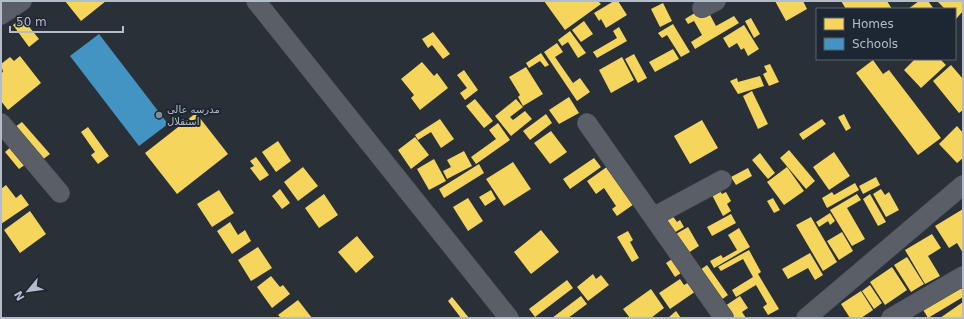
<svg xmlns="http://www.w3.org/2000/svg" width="964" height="319" viewBox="0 0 964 319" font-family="'DejaVu Sans',Cairo,sans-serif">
<rect width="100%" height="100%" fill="#2a3038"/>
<path fill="#f6d55c" d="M65 1H106L81 21Z
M544 1H598L601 4 565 30Z
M614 1H618L627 15 606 28 601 19 599 21 594 13Z
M775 1H803L807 9 786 21Z
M841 1H887L892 9H846Z
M919 1H928L934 9H908Z
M937 1H963V11L956 19 955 9H945Z
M663 3 672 21 660 27 651 9Z
M698 11 709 13 716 26 734 16 739 23 695 49 691 42 702 35 694 21 688 24 685 19Z
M22 18 39 39 29 47 13 25Z
M751 18 760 34 754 38 745 21Z
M584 21 593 34 581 42 572 30Z
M673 24 690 52 681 57 667 35 662 38 658 33Z
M744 25 759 49 748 56 744 48 741 50 737 43 729 48 723 38Z
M619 27 627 41 597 58 593 52 617 38 613 31Z
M570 31 586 53 578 58 568 42 562 46 558 40Z
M433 32 450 54 443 59 432 45 428 48 422 39Z
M557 43 563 52 555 57 573 83 580 78 590 92 577 101 544 52Z
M673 49 679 59 655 72 649 62Z
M541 53 549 65 545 67 540 61 529 68 526 63Z
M634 54 647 78 638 83 625 59Z
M20 56 41 83 8 110 1 101V73L3 72 1 64 10 57 14 61Z
M622 57 634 80 611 93 599 70Z
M915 59H940L946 65 921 88 904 70Z
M873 60 883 74 889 70 941 138 918 155 856 73Z
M422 62 434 76 437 73 448 88 420 110 411 98 414 95 401 79Z
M770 64 779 82 769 86 763 74 767 72 764 66Z
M951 65 963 79V110L959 113 933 81Z
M526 67 543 94 523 106 518 97 520 95 509 77Z
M464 70 478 90 465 100 460 93 467 88 457 75Z
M760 76 764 86 738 94 730 81 737 78 738 82Z
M752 91 768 124 758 129 743 96Z
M569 97 579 113 559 124 549 110Z
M475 99 493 121 484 128 466 106Z
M516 99 523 107 510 117 513 120 525 111 532 119 511 136 495 116Z
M196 113 228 154 177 194 145 153Z
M546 114 552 123 530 140 523 131Z
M844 114 851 128 846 131 838 117Z
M440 119 454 139 441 148 431 132 418 140 415 135Z
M822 119 826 124 803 140 799 134Z
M702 120 718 148 690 164 674 136Z
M22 122 50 154 42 160 15 127Z
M498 123 510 140 476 164 471 157 496 139 489 130Z
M957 126 963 133V158L957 163 939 144Z
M88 127 109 156 98 164 91 155 95 152 81 132Z
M551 131 567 152 550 164 534 143Z
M415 137 429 155 411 169 398 150Z
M278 141 291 161 276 172 262 152Z
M12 146 26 164 19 169 5 152Z
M789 150 815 181 806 189 780 158Z
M464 151 472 166 447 179 443 171 451 167 447 160Z
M834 152 850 176 829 190 813 167Z
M760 153 775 173 768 179 752 160Z
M256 157 269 175 260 181 250 168 254 166 250 161Z
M594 158 601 167 570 189 563 179Z
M434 159 446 181 429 190 417 169Z
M513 162 531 189 504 206 486 179Z
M479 164 484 173 444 198 439 189Z
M611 164 637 202 617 216 612 209 616 206 604 188 596 194 587 181Z
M303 167 318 186 298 201 284 182Z
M787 167 804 191 784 205 767 182Z
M748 168 752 176 736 185 731 177Z
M876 177 880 185 863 194 859 186Z
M855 183 859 190 827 208 822 198 832 192 834 195Z
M6 185 16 198 21 194 29 205 1 224V189Z
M280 189 290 203 282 209 272 196Z
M881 189 885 195 889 192 899 210 886 217 873 194Z
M219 190 234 213 212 227 197 204Z
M491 190 496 199 485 206 479 197Z
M720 191 722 194 726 192 731 201 727 204 731 211 723 216 712 195Z
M324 194 338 215 319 228 305 208Z
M857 194 861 200 847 208 865 239 852 246 830 210Z
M870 194 886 222 878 226 863 199Z
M468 198 483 221 468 231 453 207Z
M773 198 780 210 774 213 767 201Z
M963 209V253L957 243 949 248 935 226Z
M30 211 46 234 20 253 4 230Z
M669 211 677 222 680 220 684 227 672 234 660 216Z
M830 213 835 221 830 225 828 221 819 227 816 222Z
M731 214 736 223 712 236 707 227Z
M811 217 837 262 823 271 796 225Z
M230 222 238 235 245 230 251 241 232 254 217 231Z
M688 227 699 246 688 253 676 234Z
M739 228 750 247 714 268 710 261 721 255 723 258 737 250 728 235Z
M541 230 559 252 531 274 514 252Z
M628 231 633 240 630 242 639 258 632 262 617 237Z
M842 232 853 251 839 260 827 241Z
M932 234 941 248 928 256 940 276 925 284 905 250Z
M357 236 374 257 356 273 338 252Z
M258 247 272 268 251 281 238 260Z
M749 250 761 272 758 274 779 309 768 315 763 307 767 304 756 285 736 297 732 290 753 277 743 259 721 271 718 267Z
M810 253 823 275 815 280 808 268 788 279 782 269Z
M907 257 924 284 911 292 894 265Z
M672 259 681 273 675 277 666 263Z
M707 265 728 295 721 300 700 270Z
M892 267 907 290 885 305 870 282Z
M593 274 596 279 601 275 609 285 588 301 577 287Z
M271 276 280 287 283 285 290 294 272 308 257 287Z
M680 279 684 285 693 280 699 289 670 309 659 293Z
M567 280 573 288 535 317 529 309Z
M870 285 882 303 874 309 862 291Z
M959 285 963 291V297L928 318 922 308Z
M651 289 664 308 651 318H630L623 309Z
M861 291 873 310 861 318H850L841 304Z
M581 296 587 304 568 318H552Z
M740 296 748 308 742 312 746 318H728L722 308Z
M452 297 469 318H461L448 301Z
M298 300 312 318H281L278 315Z
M963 302V318H940Z
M676 311 681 318H668Z"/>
<path fill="#4393c3" d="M99 34 168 124 139 146 70 56Z"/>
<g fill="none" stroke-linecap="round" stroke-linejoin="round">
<defs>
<path id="minor" d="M256 1 509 318
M702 8 716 1
M1 15 22 1
M1 123 60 193
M587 123 724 318
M653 217 722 180
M806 318 963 185
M891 318 963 276"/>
</defs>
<use href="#minor" stroke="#484c53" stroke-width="20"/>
<use href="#minor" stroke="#5a5e66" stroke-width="19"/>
</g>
<circle fill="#848b96" stroke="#1d2633" stroke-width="1.5" cx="159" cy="115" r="4"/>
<g text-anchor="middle" stroke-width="4" stroke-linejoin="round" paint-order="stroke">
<g font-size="10" fill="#b4bcc9" stroke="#1d2633" text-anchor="start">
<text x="167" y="113">مدرسه عالی<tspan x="167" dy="12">استقلال</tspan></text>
</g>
</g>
<rect width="964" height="319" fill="none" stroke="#b4bcc9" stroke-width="4"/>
<rect x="816" y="8" width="140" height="52" fill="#1d2633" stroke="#59626f"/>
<rect x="824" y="18" width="20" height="12" fill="#f6d55c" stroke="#59626f"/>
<text x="852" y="28" font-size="12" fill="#b4bcc9">Homes</text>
<rect x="824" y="38" width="20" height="12" fill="#4393c3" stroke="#59626f"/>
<text x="852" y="48" font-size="12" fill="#b4bcc9">Schools</text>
<g transform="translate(28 291) rotate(241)" stroke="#1d2633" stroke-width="3" paint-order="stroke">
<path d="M0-3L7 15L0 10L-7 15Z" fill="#b4bcc9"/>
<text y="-6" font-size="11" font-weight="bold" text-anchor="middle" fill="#b4bcc9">N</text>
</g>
<path d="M10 26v6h113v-6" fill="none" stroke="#b4bcc9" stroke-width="2"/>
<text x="16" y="26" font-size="12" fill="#b4bcc9" stroke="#1d2633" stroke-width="3" paint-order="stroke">50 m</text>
</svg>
